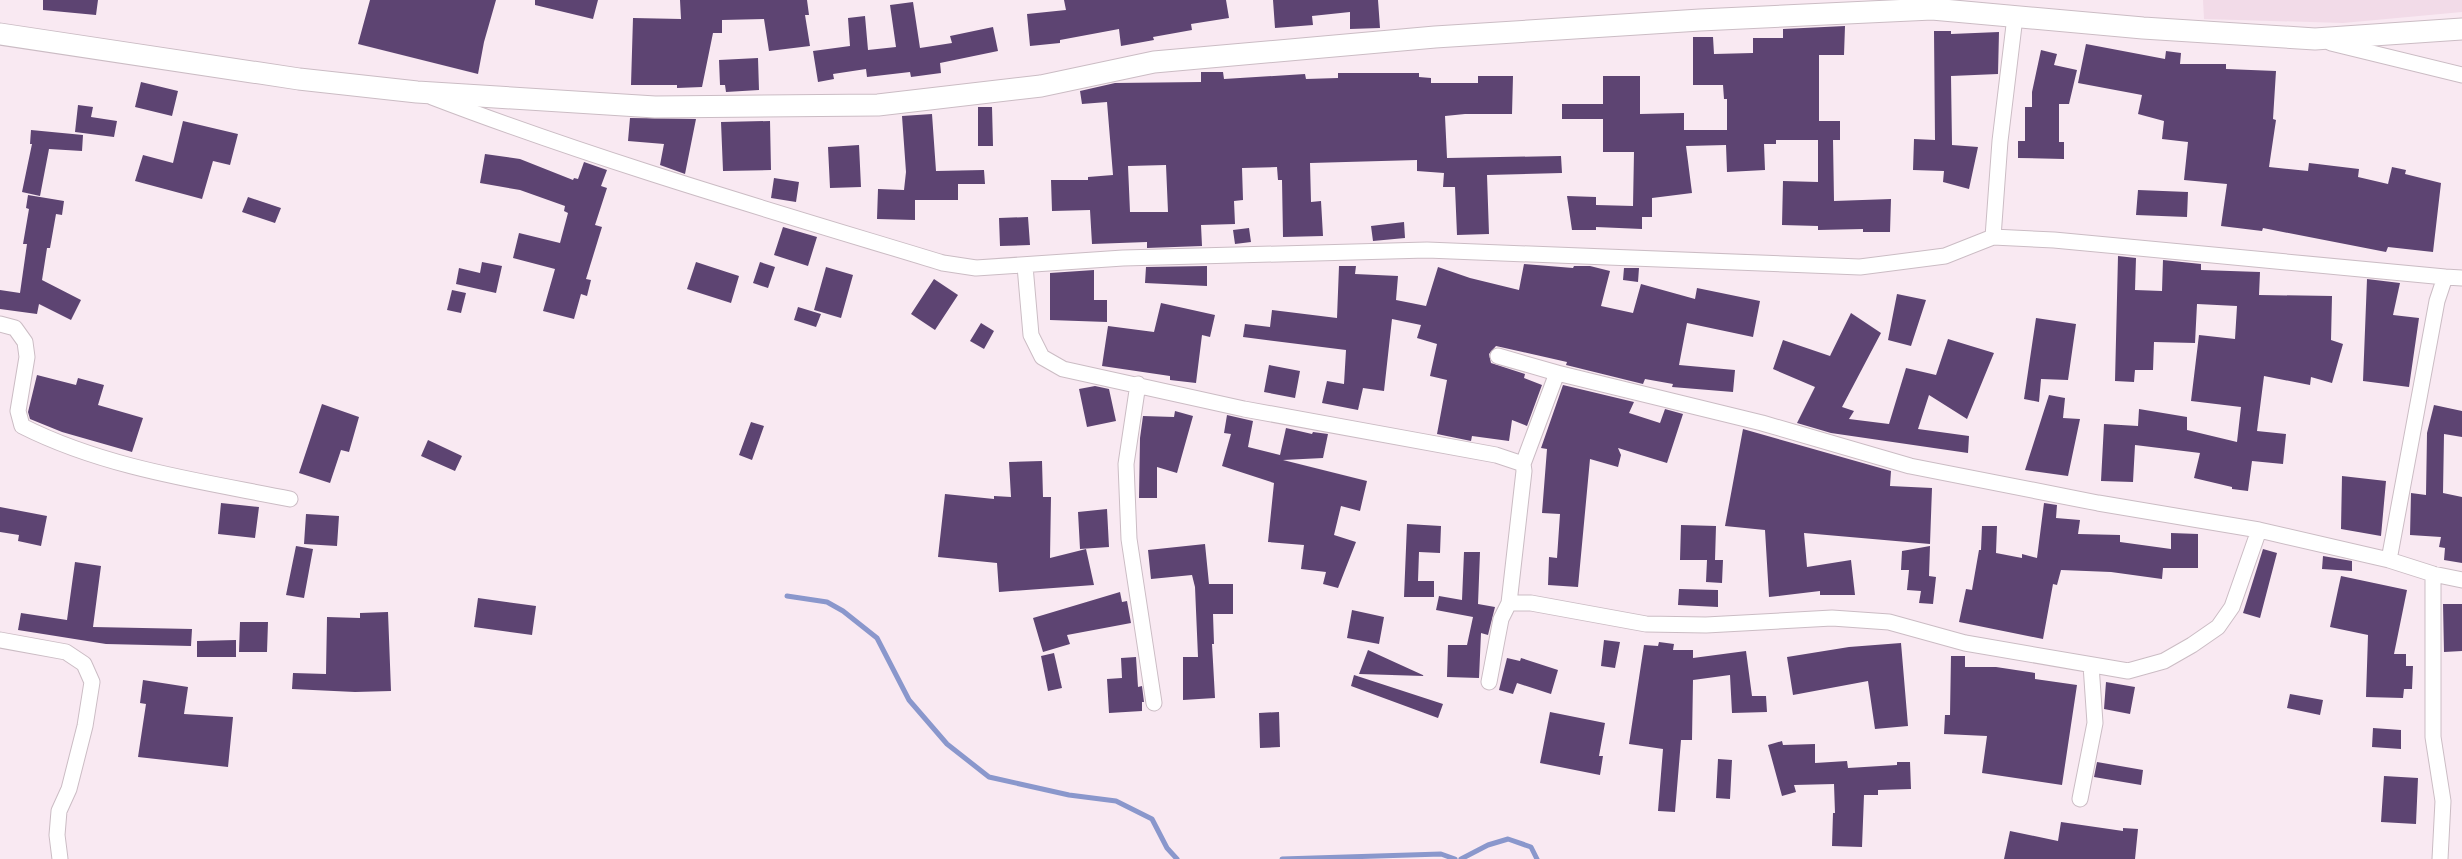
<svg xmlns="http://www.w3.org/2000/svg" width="2462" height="859" viewBox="0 0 2462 859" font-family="Cabin,sans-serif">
<rect width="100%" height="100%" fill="#f9e9f2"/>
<path fill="#f2dbe8" d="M2203 0H2462V12L2343 23 2204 19Z"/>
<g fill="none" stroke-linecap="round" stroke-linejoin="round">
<path stroke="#8a97cc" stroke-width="5" d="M787 596 827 602 843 611 877 638 909 700 947 744 989 777 1069 795 1116 801 1152 819 1167 848 1177 859
M1282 859 1441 854 1455 859
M1461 859 1488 845 1508 839 1531 847 1537 859"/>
</g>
<path fill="#5d4472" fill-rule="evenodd" d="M43 0H98L96 15 43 10Z
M370 0H496L484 42 478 74 358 44Z
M535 0H598L593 19 535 5Z
M680 0H807L809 15H805L810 46 769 51 764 19 722 20V33H713L702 87 677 88V85H631L633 18 681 19Z
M1064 0H1226L1229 18 1191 24 1192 30 1153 37 1154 40 1121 46 1119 29 1060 40V43L1030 46 1027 14 1066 10Z
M1273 0H1378L1380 28 1350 29V12L1312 16 1313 25 1275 28Z
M913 2 920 48 952 43 950 36 993 27 998 51 940 63 941 73 911 77 910 72 867 77 866 69 833 74 834 79 818 82 813 51 850 46 848 18 865 16 868 50 896 47 890 5Z
M1845 26 1844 55H1819V121H1840V140H1833L1834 201 1891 199 1890 232H1863V229L1818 230V226L1782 225 1783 181 1818 182V140H1776V144H1764L1765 170 1727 172 1726 145 1686 146 1692 193 1652 198V217H1642V229L1596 227V230H1572L1567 196 1596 197V205L1633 206 1634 152H1603V119H1562V104H1603V76H1640V114L1684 113V130H1727V99H1724L1723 85H1693V37H1713L1714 54 1753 53V38H1783V29Z
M1934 31H1951V34L1999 32 1998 74 1951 76 1952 145 1978 147 1969 189 1943 182 1944 171 1913 170 1914 139 1935 140Z
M2086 44 2165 59 2166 51 2181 53 2180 64H2226V69L2276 71 2273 119 2276 120 2269 167 2308 171 2309 163 2359 169 2358 177 2388 184 2392 167 2406 170 2405 174 2441 183 2433 252 2388 247 2386 252 2263 228 2262 231 2221 226 2227 184 2184 180 2188 142 2162 139 2164 121 2138 114 2142 95 2078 83Z
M2041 50 2057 54 2054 65 2077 70 2069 104H2059V142H2064V159L2018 158V141H2025V107H2032V92Z
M758 58 759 90 726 92 725 85H720L719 60Z
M1201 72H1223L1224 79 1305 74 1306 79 1338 78V73H1419V77L1431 78V83H1478V76H1513L1512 114H1465L1445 116 1447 158 1561 156 1562 173 1487 175 1489 234 1457 235 1455 187H1443L1444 173 1417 171V160L1310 163 1311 202 1321 201 1323 236 1283 237 1282 180H1278L1277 167 1242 168 1243 200 1234 201 1235 224 1201 225 1202 246 1147 248V242L1092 244 1090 210 1052 211 1051 180H1088V177L1113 175 1107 102 1082 104 1080 91 1115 83 1201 82ZM1166 165 1168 212H1130L1128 166Z
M141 82 178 91 172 116 135 107Z
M78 105 93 107 91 117 117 121 114 137 75 132Z
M978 107H992L993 146H978Z
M932 114 936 171 984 170 985 184H958V200H915V220L877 219 878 189 904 190 906 172 902 116Z
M630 118 696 119 685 174 660 165 664 144 628 141Z
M183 121 238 134 230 165 213 161 202 199 135 181 143 155 173 163Z
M770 121 771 170 723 171 721 122Z
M31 130 83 135 82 151 49 149 40 196 22 192 32 144H30Z
M859 145 861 187 830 188 828 147Z
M485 154 520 159 573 180 574 178 578 179 584 162 607 170 601 186 607 188 595 225 602 227 586 279 591 280 587 296 581 294 574 319 543 311 555 269 513 258 519 233 560 243 568 213 564 211 565 206 520 190 480 183Z
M774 178 799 182 796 202 771 198Z
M2138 190 2188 192 2187 217 2136 215Z
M28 195 64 201 62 215 56 214 50 248H47L42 280 81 300 71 320 39 304 37 314 0 309V290L20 293 27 244H23L29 209 26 208Z
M248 197 281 208 275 223 242 212Z
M1028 217 1030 245 1000 246 999 218Z
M1404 222 1405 238 1373 241 1371 226Z
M783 227 817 237 808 266 774 255Z
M1249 228 1251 242 1235 244 1233 230Z
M2118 256 2136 258 2135 290 2162 291 2163 260 2201 264V270L2260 272 2259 295 2332 296 2331 340 2343 344 2332 383 2311 377 2310 385 2264 376 2257 431 2286 434 2283 464 2252 461 2248 491 2232 489V487L2194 478 2200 453 2135 445 2133 482 2101 481 2104 424 2138 426 2139 409 2187 417V430L2237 442 2241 407 2191 401 2199 335 2235 339 2237 306 2197 304 2195 343 2154 342 2153 370H2135L2134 382 2115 381Z
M482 262 502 266 496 293 456 284 459 268 480 273Z
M696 262 739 276 731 303 687 289Z
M760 262 775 267 768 288 753 283Z
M1524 264 1573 268 1574 266H1590L1610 271 1601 306 1633 313 1641 284 1695 299 1697 288 1760 301 1753 337 1687 323 1679 365 1735 370 1733 392 1672 387 1673 384 1645 379 1643 384 1566 365 1567 362 1496 346 1489 354 1491 363 1525 374 1524 378 1542 385 1527 426 1512 420 1509 441 1472 436 1471 441 1437 434 1447 380 1430 376 1437 344 1417 338 1421 325 1392 319 1384 391 1363 388 1358 410 1322 403 1327 381 1344 384 1346 350 1243 337 1245 324 1270 327 1272 310 1337 318 1339 266H1356L1355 274 1398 276 1396 300 1426 306 1438 267 1470 278 1519 290Z
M1207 266V286L1145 283 1146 267Z
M826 267 853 275 841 318 814 310Z
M1624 268H1639L1638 282 1623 280Z
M1094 270V300H1107V322L1050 320V273Z
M934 279 958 295 935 330 911 314Z
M2367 279 2400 283 2393 315 2419 318 2409 387 2363 381Z
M452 290 466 293 461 313 447 310Z
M1897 294 1926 300 1911 346 1888 340Z
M1161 303 1215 315 1210 337 1202 335 1196 383 1170 380V376L1102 366 1108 326 1154 332Z
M798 307 821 314 816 327 794 320Z
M1851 313 1881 333 1842 407 1854 411 1849 419 1889 424 1906 368 1936 375 1948 339 1994 353 1967 419 1929 395 1918 429 1969 436 1968 453 1831 433 1797 423 1815 387 1773 369 1783 340 1830 356Z
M2036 318 2076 324 2068 380 2041 379 2039 402 2024 399Z
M981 323 994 331 984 349 970 341Z
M1269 365 1300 371 1295 398 1264 392Z
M37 375 76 385 78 378 104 385 98 405 143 418 132 452 62 432 30 419 28 412Z
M1563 385 1634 402 1629 413 1660 423 1665 409 1683 414 1667 463 1618 448 1621 455 1618 467 1590 459 1578 587 1548 585 1549 557 1557 558 1560 514 1542 513 1547 449 1541 448Z
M1095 386 1109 389 1116 421 1087 427 1079 389Z
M2049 395 2065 398 2063 418 2080 419 2068 476 2025 470Z
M322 404 359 417 349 452 341 450 330 483 299 473Z
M2434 405 2462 411V437L2444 434 2443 493 2462 497V563L2444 560 2445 548 2439 547 2441 537 2410 535 2411 493 2426 495 2427 433Z
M1175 411 1193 416 1177 473 1157 467V498H1139L1140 438 1143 416 1174 417Z
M1227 415 1253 421 1248 447 1280 455 1286 428 1312 434 1313 432 1328 434 1323 458 1283 460 1367 481 1360 511 1341 506 1334 535 1356 542 1338 588 1323 584 1326 572 1301 569 1304 545 1268 542 1274 483 1222 466 1231 434 1224 433Z
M751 422 764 426 752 460 739 455Z
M1743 429 1891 471 1890 486 1932 488 1930 544 1804 533 1807 567 1851 560 1855 595H1820V591L1769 597 1765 530 1725 526Z
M428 440 462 456 455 471 421 456Z
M1042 461 1043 497H1051L1050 558 1086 549 1094 585 999 592 997 563 938 557 945 494 994 499V496L1011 497 1009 462Z
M2342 476 2386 481 2381 536 2341 529Z
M221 503 259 507 255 538 218 534Z
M2044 503 2057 505 2056 518 2080 520 2078 534 2120 535V542L2171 549V533L2198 534V568H2163L2162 579 2111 572 2061 570 2057 585 2053 584 2043 639 1959 622 1966 589 1972 590 1979 550H1981L1982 526H1997L1996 553 2022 558V554L2037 558Z
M0 507 47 516 41 546 18 541 19 535 0 532Z
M1107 509 1109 547 1080 549 1078 512Z
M306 514 339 516 337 546 304 544Z
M1407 524 1441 526 1440 553 1419 552 1418 581H1434V597H1404Z
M1681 525 1716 526 1715 560H1723L1722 583 1706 582 1707 560H1680Z
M1205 544 1209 584H1233V614H1213L1214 644H1212L1215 698 1183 700V657H1198L1195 587 1192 575 1151 579 1148 550Z
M296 546 313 549 304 598 286 595Z
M1930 546 1929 576 1936 577 1933 604 1919 603 1921 591 1907 590 1909 570H1901L1902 551Z
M2263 549 2277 553 2260 618 2243 613Z
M1464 552H1480L1478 604 1495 607 1488 635 1481 633 1479 678 1447 677 1448 645H1467L1473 617 1436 610 1439 596 1462 600Z
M2323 556 2352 561V571L2322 569Z
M75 562 101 566 93 627 192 629 191 646 106 644 18 630 21 613 67 620Z
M2341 576 2407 590 2394 654H2406V666H2413L2412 689H2404L2403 698 2366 697 2368 635 2330 627Z
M1679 589 1718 590V607L1678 605Z
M1120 592 1122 602 1127 601 1131 623 1067 635 1070 644 1043 652 1033 618Z
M478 598 536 606 532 635 474 627Z
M2443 604H2462V651L2444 652Z
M1352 610 1384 617 1379 644 1347 638Z
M388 612 391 691 355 692 292 689 293 673 326 674 327 617 360 618V613Z
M240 622H268L267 652H239Z
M236 640V657H197V641Z
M1604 640 1620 642 1615 668 1601 666Z
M1659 642 1674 644 1673 650H1693V658L1746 651 1752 696H1766L1767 712 1732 713 1730 675 1693 680 1692 740H1681L1675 812 1658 811 1663 749 1629 744 1644 645 1658 646Z
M1901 643 1908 726 1875 729 1868 681 1793 695 1787 657 1849 647Z
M1368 650 1425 676 1359 674Z
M1054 653 1062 688 1048 691 1041 656Z
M1951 656H1965V667H1996L2035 673V679L2077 685 2062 785 1982 773 1987 736 1944 734 1945 715H1950Z
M1136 657 1138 687 1142 686 1144 702H1142V711L1109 713 1107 679 1122 678 1121 658Z
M1507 658 1520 661 1521 658 1558 670 1551 694 1517 683 1513 694 1499 690Z
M1354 675 1443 704 1438 718 1351 686Z
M143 680 188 687 184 714 233 717 228 767 138 757 146 704 140 703Z
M2106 682 2135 687 2130 714 2104 709Z
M2290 694 2323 700 2320 715 2287 708Z
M1279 712 1280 747 1260 748 1259 713Z
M1550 712 1605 723 1599 756H1603L1600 775 1540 763Z
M2373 728 2401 730V749L2372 747Z
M1782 741 1783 745 1815 744V763L1847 761 1848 768 1897 765V762H1910L1911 789 1878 790V795H1864L1862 847 1832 846 1833 813H1835L1834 784 1794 785 1796 792 1782 796 1768 745Z
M1718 759 1732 760 1730 799 1716 798Z
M2097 762 2143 770 2141 785 2094 777Z
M2384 776 2418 778 2416 824 2381 822Z
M2061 822 2123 831V828L2138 829 2135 859H2004L2010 831 2058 841Z"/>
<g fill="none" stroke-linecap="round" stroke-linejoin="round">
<defs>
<path id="street" d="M2015 17 2000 141 1993 237 2054 240 2445 277
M2331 43 2462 75
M432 97C599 161 772 211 943 263L976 268 1123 258 1427 250 1860 267 1945 256 1993 237
M1025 266 1031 335 1042 357 1063 369 1244 409 1496 455 1523 464 1524 471 1509 603
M0 324 15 328 25 342 27 357 18 411 22 426C105 468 200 481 290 499
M1498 356 1557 373 1523 464
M1557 373 1762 423 1910 466 2098 503 2259 530 2389 560 2433 574 2462 580
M1138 384 1126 464 1129 539 1154 703
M2389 560 2437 301 2445 277 2462 278
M2433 574V737L2443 801 2440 859
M0 640 66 652 84 664 92 682 85 726 69 789 59 811 57 835 60 859
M1489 682 1501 619 1509 603H1531L1646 624 1706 625 1832 618 1889 622 1965 643 2128 671 2164 661 2192 645 2218 627 2232 607 2259 530
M2080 799 2095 723 2091 665"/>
<path id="secondary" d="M0 34 299 79 417 92 655 107 878 105 1041 86 1154 62 1435 37 1700 20 1932 9 2143 28 2315 39 2462 29"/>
</defs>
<use href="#street" stroke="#cbbcc4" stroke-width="17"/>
<use href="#secondary" stroke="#cbbcc4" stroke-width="23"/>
<use href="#street" stroke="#fff" stroke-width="15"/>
<use href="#secondary" stroke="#fff" stroke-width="21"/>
</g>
</svg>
